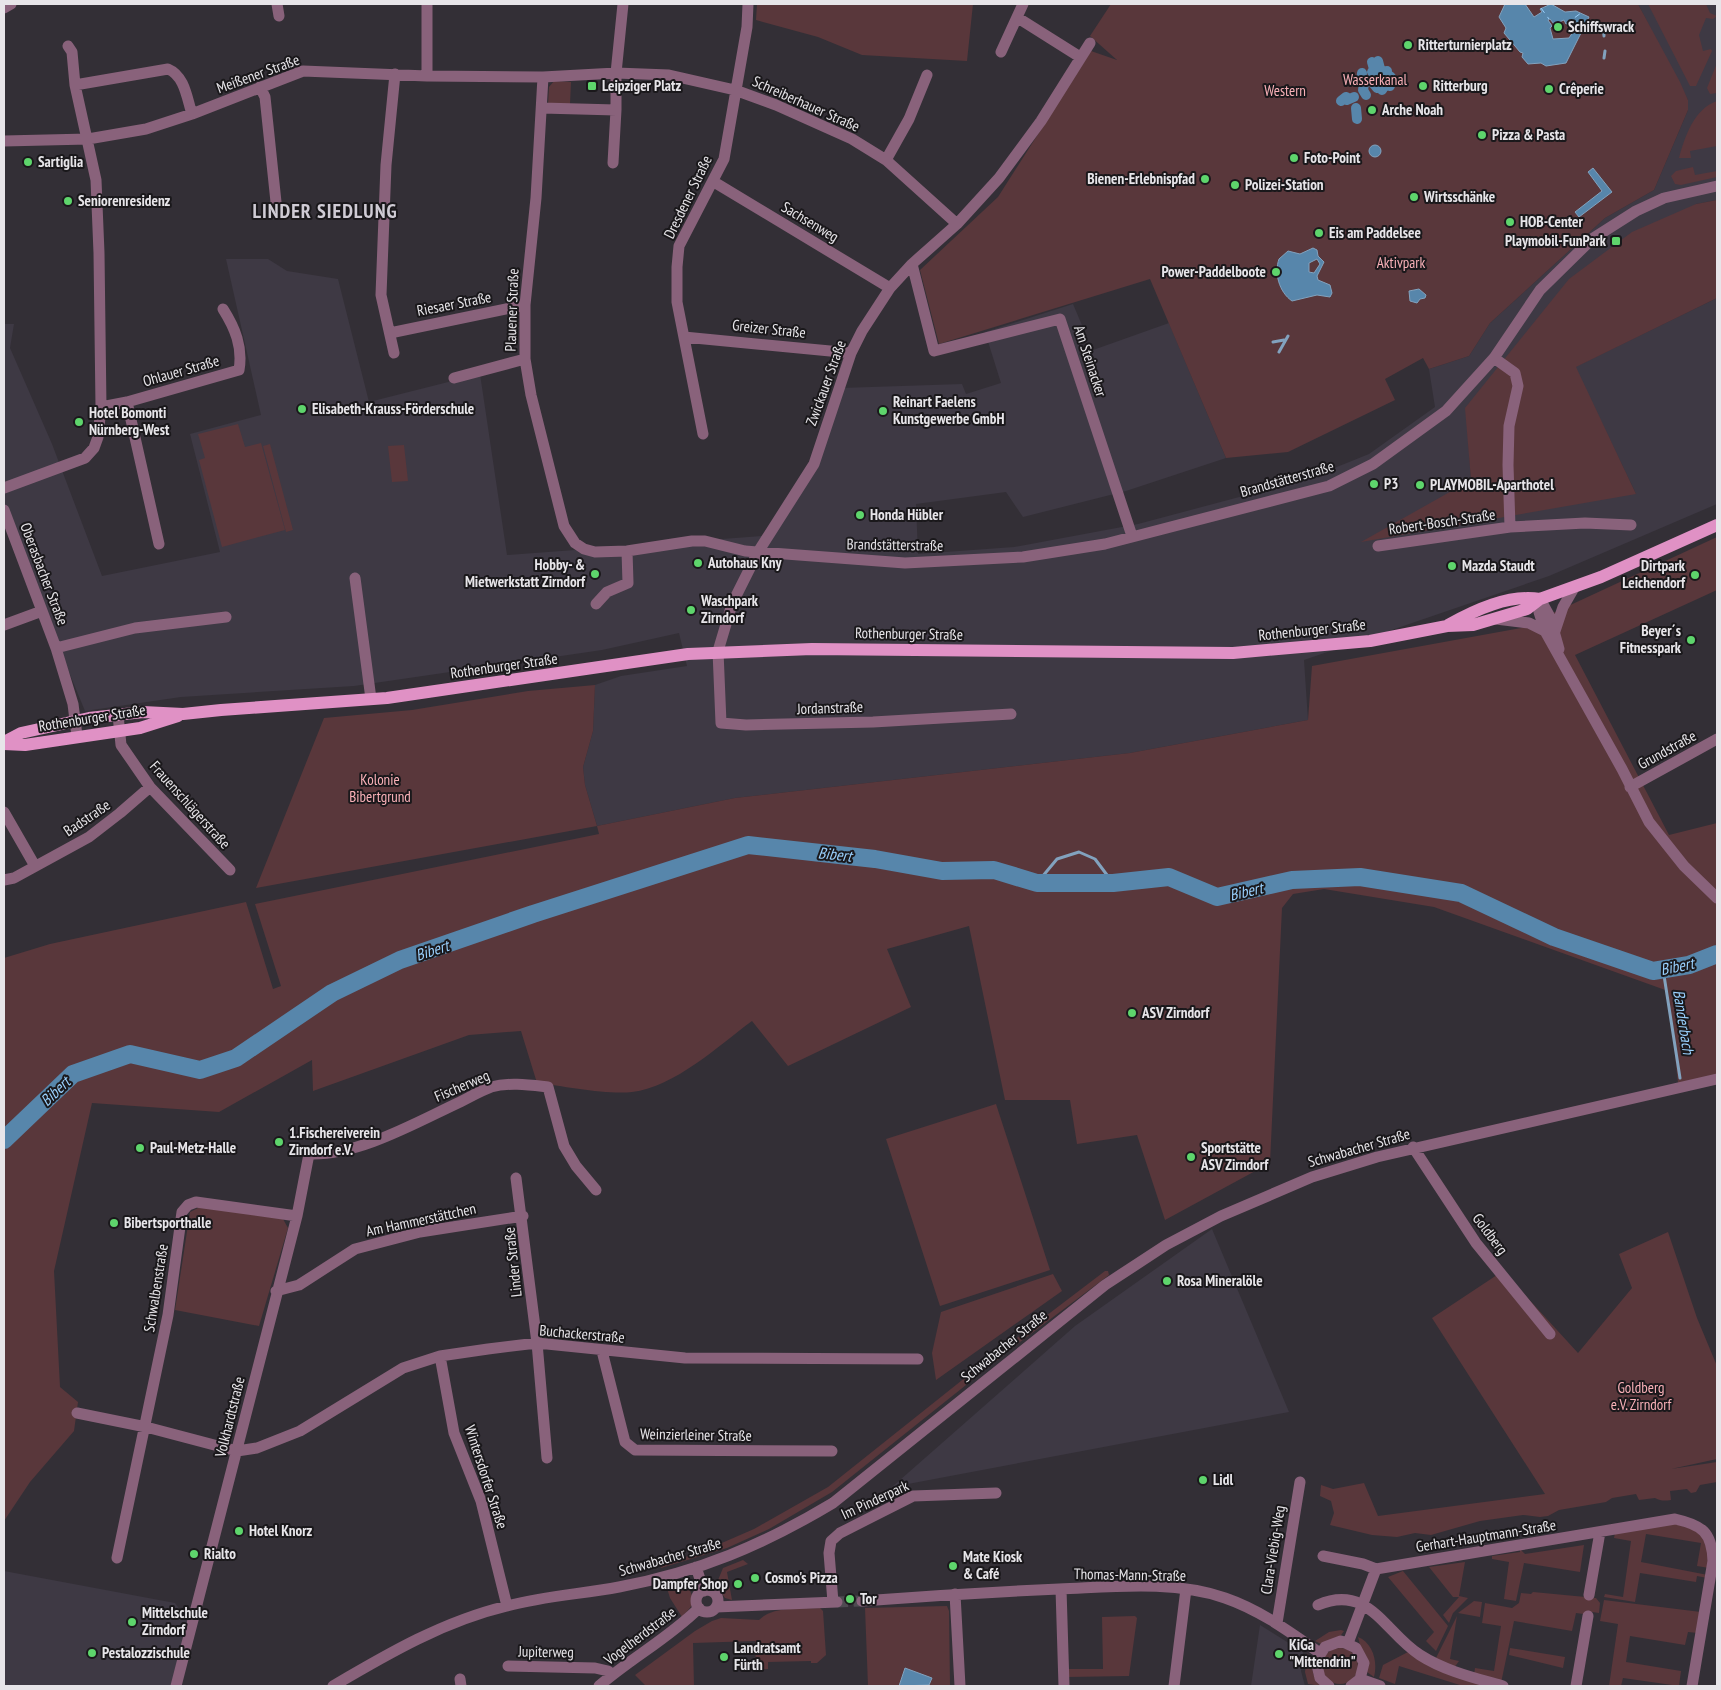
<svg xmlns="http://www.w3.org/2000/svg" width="1721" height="1690" viewBox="0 0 1721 1690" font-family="'PT Sans Narrow',sans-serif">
<rect width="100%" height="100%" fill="#332f36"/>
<path fill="#3e3944" d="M1638 4H1717V200L1696 204 1466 408 1471 480 1636 494 1575 367 1717 298V504L1549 576 1304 660 1308 720 1130 753 735 798 597 826 585 785 583 767 593 731 595 685 621 676 687 666 679 633 602 650 354 686 181 697 85 711 4 515V324H14L10 348 52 444 102 576 220 552 190 434 261 415 226 259H268L287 271 338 279 369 402 480 374 507 555 762 536 805 473 841 388 962 384 966 394 1001 383 985 332 1073 304 1084 330 1079 355 1169 323 1226 458 1126 491 1023 517 1006 492 916 504 918 554 1014 547 1138 524 1307 479 1369 454 1435 407 1429 369 1469 356 1490 323 1605 218 1654 190 1688 110V100Z
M1212 1229 1289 1412 892 1487 1075 1326Z
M4 1571 175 1603 188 1621 171 1686H4Z
M1260 1625 1303 1652 1301 1671 1305 1686H1251Z"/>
<path fill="#59373b" d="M757 4H973L967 61 862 55 818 37 756 20Z
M1111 4H1638L1680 82 1688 100V110L1654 190 1605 218 1490 323 1469 356 1429 369 1423 358 1385 379 1395 400 1288 452 1226 458 1150 279 939 344 920 270 998 197 1091 51 1117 60 1090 36Z
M1648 4H1706L1710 13 1717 16 1713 19 1706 18 1699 35 1703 51 1711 49 1712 51 1696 86H1690Z
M1717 63V93L1710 94 1707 88Z
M554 81 571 82 570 104H548L549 87Z
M1717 101V146L1690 151 1691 158H1679C1685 136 1694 109 1717 101Z
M1693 167 1695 175 1717 171V177L1681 185 1675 184 1671 176 1676 171Z
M1717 200V298L1576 367 1636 494 1361 542 1471 480 1465 408 1569 279 1632 232 1696 204Z
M238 424 245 447 261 443 285 530 222 547 199 460 205 458 198 434Z
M270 444 293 530 286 532 263 446Z
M404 445 408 481 392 482 388 446Z
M1717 537V590L1575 655 1669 835 1717 823V1075L1678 1083 1668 991 1434 907 1324 889 1293 894 1282 908 1270 1163 1165 1220 1137 1135 1077 1144 1070 1100H1005L969 926 887 949 911 1007 788 1066 752 1021C718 1046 675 1087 632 1092 608 1095 563 1086 537 1083L521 1031 469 1035 313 1091 312 1060 219 1112 92 1103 54 1271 60 1387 78 1402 74 1431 30 1482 4 1521V958L50 944 246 902 273 989 281 986 255 904 599 834 597 826 256 888 324 718 412 710 528 691 595 685 593 731 583 767 585 785 597 826 735 798 1130 753 1308 720 1312 666 1521 628Z
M996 1104 1050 1270 940 1306 886 1139Z
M200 1207 283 1219 288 1228 259 1326 175 1310 190 1212Z
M1668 1232 1697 1318 1717 1366V1459L1671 1469 1717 1462V1482L1700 1485 1696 1492 1691 1493 1687 1489 1670 1491 1671 1500C1664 1501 1661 1501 1655 1498L1639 1500 1636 1494 1612 1498 1606 1502 1559 1510 1548 1516 1540 1517 1523 1515 1480 1521 1431 1535 1415 1533 1397 1537 1372 1535 1330 1525 1334 1513 1331 1501 1320 1496 1321 1485 1333 1489 1364 1483 1378 1516 1545 1494 1432 1318 1503 1271 1578 1353 1632 1288 1619 1254Z
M1105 1271H1108L1109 1275 1020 1342 832 1492 769 1529 727 1548 661 1568 660 1565 701 1552 754 1529 828 1487 971 1373Z
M1053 1274 1062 1291 936 1380 932 1353 941 1312Z
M1675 1523 1702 1533 1709 1547V1568L1697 1566 1701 1543 1646 1534 1641 1562 1708 1575 1707 1578 1697 1576 1696 1582 1640 1573 1635 1602 1604 1597 1605 1594 1623 1597 1631 1541 1614 1538 1615 1533Z
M1584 1545 1580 1572 1524 1563 1516 1601 1504 1599 1509 1562 1492 1559V1556L1520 1552V1549L1525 1554Z
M743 1560 748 1564 727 1572 732 1600 725 1598 716 1585 723 1568Z
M1465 1562 1459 1596 1468 1598 1453 1613 1449 1623 1443 1615 1459 1597H1453L1429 1567Z
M1403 1571 1448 1626 1436 1651 1426 1641 1434 1632 1388 1577Z
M678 1582C688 1583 694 1594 692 1604 691 1608 685 1613 682 1617L670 1598 666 1585Z
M1533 1592 1596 1598 1600 1603 1599 1613 1592 1612 1591 1615 1576 1613 1572 1631 1514 1621 1501 1683 1474 1675 1475 1668 1494 1671 1501 1626 1482 1623 1485 1603 1512 1608 1519 1603 1521 1593 1531 1594Z
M1604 1600 1701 1612 1698 1633 1688 1632 1685 1645 1630 1636 1626 1662 1681 1671 1679 1686 1623 1678 1621 1686H1609L1618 1624 1600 1621Z
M1474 1601 1482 1602 1480 1617 1458 1613Z
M947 1606 949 1611 950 1686H868L865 1608Z
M820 1608 823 1611 826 1655 817 1663H811V1661L768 1662V1669L756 1670 755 1641 693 1643 694 1686H646L635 1675 695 1631 712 1621 721 1618 759 1620C772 1606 802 1609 820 1608Z
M1135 1616 1137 1618 1129 1676 1067 1677V1669H1103L1102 1617Z
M1457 1616 1450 1659 1459 1661 1454 1668 1436 1658Z
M1341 1630 1344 1631 1339 1638 1321 1644 1315 1641 1329 1632Z
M1358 1637C1373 1643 1378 1662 1374 1677L1367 1672Z
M1510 1648 1565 1657 1563 1668 1509 1655Z
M1322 1666a18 18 0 1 1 36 0a18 18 0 1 1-36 0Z
M1408 1652 1492 1686H1463L1399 1666 1395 1684 1379 1678 1383 1665Z
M1307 1653C1316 1665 1308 1673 1321 1686L1308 1684 1305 1672Z"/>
<path fill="#5786ab" stroke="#82a2be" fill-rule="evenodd" d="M1505 4H1525L1534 17 1542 12 1540 9 1551 4 1565 12 1576 11 1589 17 1566 63 1546 66 1541 63 1528 64 1522 57 1523 53 1520 52 1504 33 1506 28 1499 17ZM1550 19 1554 24 1564 20 1566 24 1571 23 1573 32 1569 38 1553 39 1550 28 1552 26 1548 20Z
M1369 151a6 6 0 1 1 12 0a6 6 0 1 1-12 0Z
M1593 168 1612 192 1579 217 1575 212 1602 191 1588 172Z
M1313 248 1317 250 1318 256 1324 262 1317 276 1318 280 1330 285 1332 293 1330 297 1317 295 1292 301C1279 292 1274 273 1279 259L1288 251 1300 254ZM1317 259 1320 264 1314 273 1309 272V263Z
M1419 289 1426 295 1425 298 1420 299 1417 303 1410 301 1409 291Z
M905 1668 932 1678 929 1685 899 1686Z"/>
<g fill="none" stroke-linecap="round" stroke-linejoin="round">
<path stroke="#82a2be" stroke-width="3" d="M1603 25 1604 36
M1604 58 1605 51
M1273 342 1284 340
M1279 352 1288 336
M1037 883 1057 859 1079 852 1095 859 1113 883
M1663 969 1680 1078"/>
<path stroke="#5786ab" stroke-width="10" d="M1378 61 1382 76 1380 81 1385 85 1382 90
M1372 62 1374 69 1372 72 1376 78 1373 83 1377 88
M1387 71V74L1391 77 1390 86
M1362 73 1361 81 1364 84 1363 90 1366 95
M1341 101 1346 97 1347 100 1354 97
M1356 108 1357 119"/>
<path stroke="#5786ab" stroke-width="18" d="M4 1140 73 1074 130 1054 200 1070 236 1058 332 993 400 960 533 914 748 845 875 859 942 871 994 870 1037 883H1113L1169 877 1217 897 1292 880 1360 877 1461 893 1554 937 1653 971 1689 965 1717 954"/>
<path stroke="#99d0fd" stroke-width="1" stroke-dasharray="6 5" stroke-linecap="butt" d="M1541 8 1549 19
M1566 24 1581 13"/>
<path stroke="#4e4a51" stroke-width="11" stroke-dasharray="11 5.5" stroke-linecap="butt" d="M837 1602 862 1601"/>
<path stroke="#89627b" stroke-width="11" d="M277 4 279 16
M427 4V76
M4 8 11 4
M1018 18 1080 57
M1001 52 1023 4
M543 77 536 198 525 305V359L531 395 564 526 575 543 584 549 595 552 627 551 692 541H705L745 551 905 563 1023 557 1105 544 1329 486 1373 464 1446 411 1494 358 1540 290 1592 239 1636 211 1664 198 1717 186
M75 85 168 69C185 76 187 99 192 114
M260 87 265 97 276 202 273 212
M542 108 616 110V73L623 4
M4 141 88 139 146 129 192 114 303 71 427 76 543 77 616 73 669 75 735 90 776 105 852 139 886 160 957 224
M886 160 909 119 927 75
M613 163 616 110
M714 182 890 288
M912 264 934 351 1060 319 1132 536
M390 333 525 305
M684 337 851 353
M394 353 381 295 386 165 395 74
M1494 358 1515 373 1518 386 1509 426 1508 465 1510 527 1585 523 1631 525
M454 378 525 359
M127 402 159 544
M101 407 127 402 239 370C243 347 235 328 223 309
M703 434 677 302V267L679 246 724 159 747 27 748 4
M4 488 85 458 94 448 98 437 101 407 99 253 96 180 75 85 72 52 68 46
M4 510 56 648 73 704 77 736
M1378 546 1510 527
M355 578 371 699
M1540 599 1539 612 1545 631 1622 769 1649 822 1684 866 1717 898
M1540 599 1550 617 1559 649
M596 604 607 592 628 583 627 551
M1496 619 1529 623 1545 631
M4 625 42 611
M1555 631 1563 607 1574 588
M56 648 135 628 226 617
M1011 714 873 722 746 725 721 723 718 651 732 604 758 552 814 464 851 353 862 331 890 288 912 264 957 224 999 178 1041 121 1090 43
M118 715 121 745 150 787 230 870
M1630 787 1717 739
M4 812 35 866
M4 880 14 878 89 837 120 813 150 787
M1413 1147 1476 1243 1550 1334
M516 1178 537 1343 547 1458
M276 1291 299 1285 355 1249 420 1232 523 1216
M602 1351 625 1442 635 1450 832 1451
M440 1356 454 1433 481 1501 507 1606
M77 1413 146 1427 237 1451 257 1448 300 1431 403 1368 440 1356 488 1349 537 1343 685 1358 918 1359
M1323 1556 1363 1564 1376 1569
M117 1558 168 1315 182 1212 188 1205 196 1202 297 1216
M696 1567 704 1591
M1061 1589 1064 1686
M696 1601a11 11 0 1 1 22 0a11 11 0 1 1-22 0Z
M955 1594 960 1686
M1589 1595 1600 1532
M862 1601C928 1596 993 1592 1059 1589 1113 1587 1173 1580 1225 1598 1260 1610 1290 1632 1320 1653
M833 1602 829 1553 831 1541 840 1533 913 1496 996 1493
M1318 1605C1369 1583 1385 1633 1420 1655 1445 1671 1475 1678 1503 1686
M716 1607 837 1602
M1277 1623 1300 1482
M1348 1643 1376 1569 1675 1519C1702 1525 1712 1532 1713 1561L1692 1686
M508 1666 595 1668 608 1671 612 1675
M460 1679 461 1686
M1360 1679 1380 1686
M176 1686 297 1216 309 1154C358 1156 415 1123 460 1102 470 1097 480 1091 491 1087 509 1082 530 1085 548 1087L564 1146 576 1166 596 1190
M333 1686C389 1653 444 1621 507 1606 544 1596 582 1594 619 1587 699 1572 763 1545 833 1503L1105 1285 1166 1245 1221 1216 1312 1177 1377 1157 1717 1079
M599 1686C631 1658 669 1638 699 1608
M1174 1686 1186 1589
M1329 1686 1320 1678 1316 1661 1325 1647 1341 1641 1356 1648 1364 1663 1360 1679 1351 1686
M1576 1686 1588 1616"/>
<path stroke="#e091c5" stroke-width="12" d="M1448 625C1475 610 1509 594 1540 599
M4 742 21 733 89 718 143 712 183 714 221 710 387 698 688 654 812 649 1233 653 1370 641 1447 626 1473 625 1527 609 1540 599 1601 577 1717 525
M4 744 25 745 140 728 178 716"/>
</g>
<g fill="#5ed56c" stroke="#1a181b" stroke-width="2">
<circle cx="1558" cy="27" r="5"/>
<circle cx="1408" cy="45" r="5"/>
<rect x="587" y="81" width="10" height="10" rx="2.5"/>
<circle cx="1423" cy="86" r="5"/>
<circle cx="1549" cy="89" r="5"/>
<circle cx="1372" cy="110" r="5"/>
<circle cx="1482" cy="135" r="5"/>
<circle cx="1294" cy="158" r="5"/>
<circle cx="28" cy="162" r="5"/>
<circle cx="1205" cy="179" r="5"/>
<circle cx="1235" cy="185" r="5"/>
<circle cx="1414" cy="197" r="5"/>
<circle cx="68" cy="201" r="5"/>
<circle cx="1510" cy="222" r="5"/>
<circle cx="1319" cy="233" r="5"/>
<rect x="1611" y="236" width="10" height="10" rx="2.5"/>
<circle cx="1276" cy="272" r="5"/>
<circle cx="302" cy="409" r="5"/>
<circle cx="883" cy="411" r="5"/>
<circle cx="79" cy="422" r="5"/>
<circle cx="1374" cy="484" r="5"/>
<circle cx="1420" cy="485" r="5"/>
<circle cx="860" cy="515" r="5"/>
<circle cx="698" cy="563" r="5"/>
<circle cx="1452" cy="566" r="5"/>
<circle cx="595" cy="574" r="5"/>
<circle cx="1695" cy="575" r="5"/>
<circle cx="691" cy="610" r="5"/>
<circle cx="1691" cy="640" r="5"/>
<circle cx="1132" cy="1013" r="5"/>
<circle cx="279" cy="1142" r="5"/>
<circle cx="140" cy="1148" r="5"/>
<circle cx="1191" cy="1157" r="5"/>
<circle cx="114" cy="1223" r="5"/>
<circle cx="1167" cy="1281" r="5"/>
<circle cx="1203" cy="1480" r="5"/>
<circle cx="239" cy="1531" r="5"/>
<circle cx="194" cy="1554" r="5"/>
<circle cx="953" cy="1566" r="5"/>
<circle cx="755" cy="1578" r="5"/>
<circle cx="738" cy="1584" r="5"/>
<circle cx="850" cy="1599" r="5"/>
<circle cx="132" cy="1622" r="5"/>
<circle cx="92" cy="1653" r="5"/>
<circle cx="1279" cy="1654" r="5"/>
<circle cx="724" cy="1657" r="5"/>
</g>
<g text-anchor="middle" stroke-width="4" stroke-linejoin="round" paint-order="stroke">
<g font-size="15" font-weight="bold" fill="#e7e5e9" stroke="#1a181b" text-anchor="start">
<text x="1568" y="32">Schiffswrack</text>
<text x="1418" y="50">Ritterturnierplatz</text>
<text x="602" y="91">Leipziger Platz</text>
<text x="1433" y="91">Ritterburg</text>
<text x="1559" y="94">Crêperie</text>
<text x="1382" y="115">Arche Noah</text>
<text x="1492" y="140">Pizza &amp; Pasta</text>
<text x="1304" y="163">Foto-Point</text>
<text x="38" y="167">Sartiglia</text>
<text x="1195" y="184" text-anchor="end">Bienen-Erlebnispfad</text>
<text x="1245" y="190">Polizei-Station</text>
<text x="1424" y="202">Wirtsschänke</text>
<text x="78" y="206">Seniorenresidenz</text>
<text x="1520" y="227">HOB-Center</text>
<text x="1329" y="238">Eis am Paddelsee</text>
<text x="1606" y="246" text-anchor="end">Playmobil-FunPark</text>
<text x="1266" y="277" text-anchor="end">Power-Paddelboote</text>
<text x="893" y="407">Reinart Faelens<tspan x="893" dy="17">Kunstgewerbe GmbH</tspan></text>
<text x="312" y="414">Elisabeth-Krauss-Förderschule</text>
<text x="89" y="418">Hotel Bomonti<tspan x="89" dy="17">Nürnberg-West</tspan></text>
<text x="1384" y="489">P3</text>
<text x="1430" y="490">PLAYMOBIL-Aparthotel</text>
<text x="870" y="520">Honda Hübler</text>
<text x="708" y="568">Autohaus Kny</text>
<text x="585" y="570" text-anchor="end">Hobby- &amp;<tspan x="585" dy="17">Mietwerkstatt Zirndorf</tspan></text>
<text x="1462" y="571">Mazda Staudt</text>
<text x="1685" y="571" text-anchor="end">Dirtpark<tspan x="1685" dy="17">Leichendorf</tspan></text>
<text x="701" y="606">Waschpark<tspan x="701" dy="17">Zirndorf</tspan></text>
<text x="1681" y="636" text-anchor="end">Beyer´s<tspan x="1681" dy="17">Fitnesspark</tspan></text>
<text x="1142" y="1018">ASV Zirndorf</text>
<text x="289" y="1138">1.Fischereiverein<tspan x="289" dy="17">Zirndorf e.V.</tspan></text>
<text x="150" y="1153">Paul-Metz-Halle</text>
<text x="1201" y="1153">Sportstätte<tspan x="1201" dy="17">ASV Zirndorf</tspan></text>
<text x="124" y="1228">Bibertsporthalle</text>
<text x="1177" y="1286">Rosa Mineralöle</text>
<text x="1213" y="1485">Lidl</text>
<text x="249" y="1536">Hotel Knorz</text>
<text x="204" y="1559">Rialto</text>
<text x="963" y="1562">Mate Kiosk<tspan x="963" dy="17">&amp; Café</tspan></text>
<text x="765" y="1583">Cosmo's Pizza</text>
<text x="728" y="1589" text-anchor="end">Dampfer Shop</text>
<text x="860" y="1604">Tor</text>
<text x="142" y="1618">Mittelschule<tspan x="142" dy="17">Zirndorf</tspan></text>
<text x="1289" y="1650">KiGa<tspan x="1289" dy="17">"Mittendrin"</tspan></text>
<text x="734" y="1653">Landratsamt<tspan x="734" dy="17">Fürth</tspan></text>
<text x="102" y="1658">Pestalozzischule</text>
</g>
<g font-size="15" fill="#e7e5e9" stroke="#1a181b">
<text transform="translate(258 74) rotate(-20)" y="5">Meißener Straße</text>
<text transform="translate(806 104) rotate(24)" y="5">Schreiberhauer Straße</text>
<text transform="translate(688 197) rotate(-64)" y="5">Dresdener Straße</text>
<text transform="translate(810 222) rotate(31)" y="5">Sachsenweg</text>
<text transform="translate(454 304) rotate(-11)" y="5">Riesaer Straße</text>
<text transform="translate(512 310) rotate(-88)" y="5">Plauener Straße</text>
<text transform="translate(769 329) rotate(6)" y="5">Greizer Straße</text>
<text transform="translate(1090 361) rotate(72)" y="5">Am Steinacker</text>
<text transform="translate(181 371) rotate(-16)" y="5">Ohlauer Straße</text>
<text transform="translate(826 383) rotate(-70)" y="5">Zwickauer Straße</text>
<text transform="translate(1287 479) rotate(-16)" y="5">Brandstätterstraße</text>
<text transform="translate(1442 522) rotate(-8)" y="5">Robert-Bosch-Straße</text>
<text transform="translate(895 545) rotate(1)" y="5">Brandstätterstraße</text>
<text transform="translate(44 574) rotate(69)" y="5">Oberasbacher Straße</text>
<text transform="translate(1312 630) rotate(-6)" y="5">Rothenburger Straße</text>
<text transform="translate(909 634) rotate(1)" y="5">Rothenburger Straße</text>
<text transform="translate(504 666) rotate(-8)" y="5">Rothenburger Straße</text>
<text transform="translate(830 708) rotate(-2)" y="5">Jordanstraße</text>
<text transform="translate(92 718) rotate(-9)" y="5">Rothenburger Straße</text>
<text transform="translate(1667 750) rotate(-29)" y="5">Grundstraße</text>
<text transform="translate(190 805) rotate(48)" y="5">Frauenschlägerstraße</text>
<text transform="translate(87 818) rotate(-34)" y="5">Badstraße</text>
<text transform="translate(462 1086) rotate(-23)" y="5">Fischerweg</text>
<text transform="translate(1359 1148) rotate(-16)" y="5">Schwabacher Straße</text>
<text transform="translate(421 1220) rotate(-12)" y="5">Am Hammerstättchen</text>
<text transform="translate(1490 1234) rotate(53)" y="5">Goldberg</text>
<text transform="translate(513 1262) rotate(-96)" y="5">Linder Straße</text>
<text transform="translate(156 1288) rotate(-81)" y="5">Schwalbenstraße</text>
<text transform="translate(582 1334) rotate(5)" y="5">Buchackerstraße</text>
<text transform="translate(1004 1346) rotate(-39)" y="5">Schwabacher Straße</text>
<text transform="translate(230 1417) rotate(-76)" y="5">Volkhardtstraße</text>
<text transform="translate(696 1435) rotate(1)" y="5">Weinzierleiner Straße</text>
<text transform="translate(486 1477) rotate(72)" y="5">Wintersdorfer Straße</text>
<text transform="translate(875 1500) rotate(-25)" y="5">Im Pinderpark</text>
<text transform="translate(1486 1536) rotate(-9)" y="5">Gerhart-Hauptmann-Straße</text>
<text transform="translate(1273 1550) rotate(-81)" y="5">Clara-Viebig-Weg</text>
<text transform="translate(670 1557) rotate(-16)" y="5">Schwabacher Straße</text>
<text transform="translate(1130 1575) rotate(1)" y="5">Thomas-Mann-Straße</text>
<text transform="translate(640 1636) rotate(-37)" y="5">Vogelherdstraße</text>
<text transform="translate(546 1652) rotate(1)" y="5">Jupiterweg</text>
</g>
<g font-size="15" fill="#fab1b8" stroke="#1a181b">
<text x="1375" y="85">Wasserkanal</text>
<text x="1285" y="96">Western</text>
<text x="1401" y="268">Aktivpark</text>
<text x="380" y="785">Kolonie<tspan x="380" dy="17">Bibertgrund</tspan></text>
<text x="1641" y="1393">Goldberg<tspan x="1641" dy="17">e.V. Zirndorf</tspan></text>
</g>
<g font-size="16" font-style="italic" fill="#99d0fd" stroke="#1a181b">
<text transform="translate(835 854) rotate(6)" y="6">Bibert</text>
<text transform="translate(1246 891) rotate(-13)" y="6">Bibert</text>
<text transform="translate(432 950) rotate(-18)" y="6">Bibert</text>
<text transform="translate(1677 966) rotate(-12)" y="6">Bibert</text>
<text transform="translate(1684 1022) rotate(81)" y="6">Banderbach</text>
<text transform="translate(55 1091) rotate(-44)" y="6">Bibert</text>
</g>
<g font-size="20" font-weight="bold" letter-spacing="1" fill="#cfcbd4" stroke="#1a181b">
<text x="325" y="218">LINDER SIEDLUNG</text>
</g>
</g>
<rect width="1721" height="1690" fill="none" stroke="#e7e5e9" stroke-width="10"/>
</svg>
